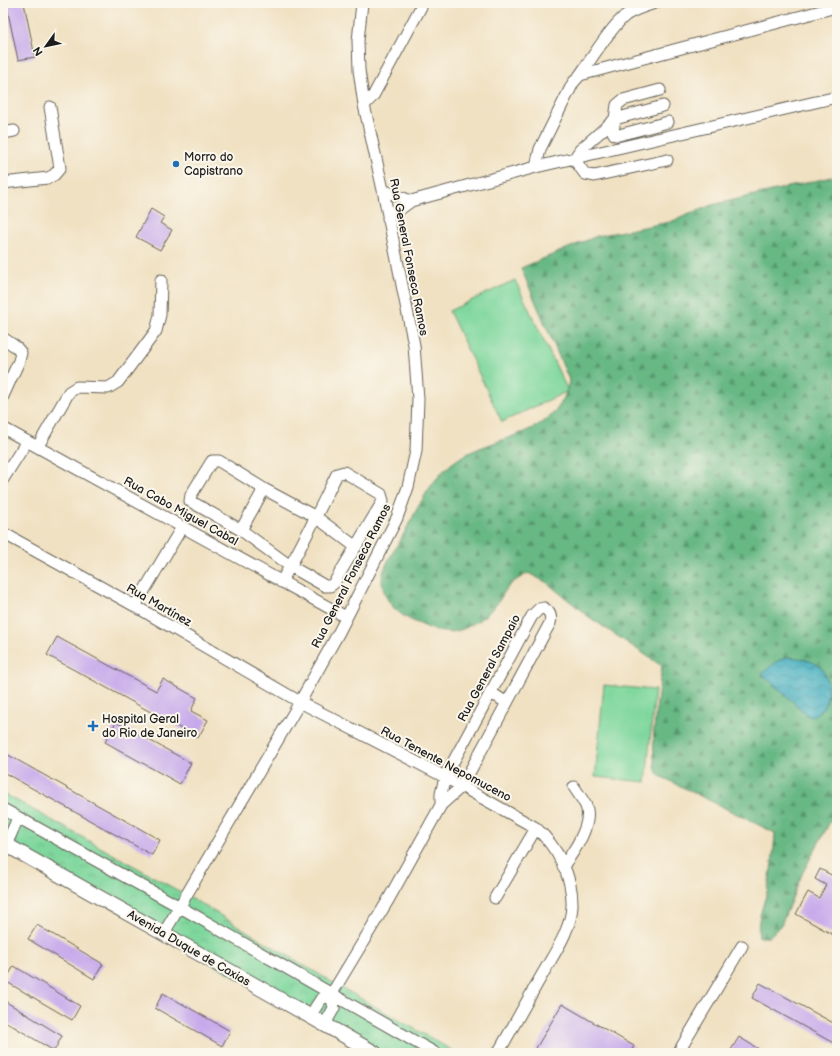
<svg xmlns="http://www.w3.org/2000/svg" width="840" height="1056" viewBox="0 0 840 1056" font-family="'Balsamiq Sans',sans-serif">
<defs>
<pattern id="forest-firs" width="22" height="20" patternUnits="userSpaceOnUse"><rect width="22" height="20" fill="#67b884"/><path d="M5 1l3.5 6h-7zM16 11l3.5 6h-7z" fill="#54956b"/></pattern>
<pattern id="park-crowns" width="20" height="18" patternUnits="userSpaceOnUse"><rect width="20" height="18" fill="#7fd79d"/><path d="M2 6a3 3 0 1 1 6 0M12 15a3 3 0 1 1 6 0" fill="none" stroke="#6db887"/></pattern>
<pattern id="water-waves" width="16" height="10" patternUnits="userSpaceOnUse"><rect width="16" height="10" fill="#40adbf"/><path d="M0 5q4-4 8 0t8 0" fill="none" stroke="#358c9a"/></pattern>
</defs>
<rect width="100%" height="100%" fill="#fbf7ec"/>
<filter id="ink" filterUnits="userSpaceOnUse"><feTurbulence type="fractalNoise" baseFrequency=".025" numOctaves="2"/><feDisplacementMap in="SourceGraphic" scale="8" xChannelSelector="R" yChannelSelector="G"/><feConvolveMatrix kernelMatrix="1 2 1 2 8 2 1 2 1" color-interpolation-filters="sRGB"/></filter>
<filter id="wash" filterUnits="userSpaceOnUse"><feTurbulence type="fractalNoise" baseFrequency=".012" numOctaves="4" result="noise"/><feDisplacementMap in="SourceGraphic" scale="16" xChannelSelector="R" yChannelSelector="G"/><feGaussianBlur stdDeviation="0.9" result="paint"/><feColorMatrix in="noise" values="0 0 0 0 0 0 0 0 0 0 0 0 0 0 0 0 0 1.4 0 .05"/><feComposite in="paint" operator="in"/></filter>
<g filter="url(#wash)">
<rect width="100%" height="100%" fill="#f0e1c2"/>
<path fill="#7fd79d" stroke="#4e7a5c" d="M515 280 568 391 502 422 449 311Z
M604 685 655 690 646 782 595 777Z"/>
<path fill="url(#forest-firs)" stroke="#426a50" d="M831 177 837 178V809L803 872 781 925 769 937H759C756 921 763 907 767 892 771 872 774 853 775 833L658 775C647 752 659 693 662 666L589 617 546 582 528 573C522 577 513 581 508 587 503 593 500 601 494 607 489 613 482 618 476 622 450 639 437 632 411 620 395 612 383 599 382 581 381 569 396 547 402 537 416 512 428 483 450 465 488 433 560 441 569 380L521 268 597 236 670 222 712 205Z"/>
<path fill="url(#park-crowns)" stroke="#4e7a5c" d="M3 793 186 895 337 985 457 1053H371L3 846Z"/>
<path fill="url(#water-waves)" stroke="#2e646e" d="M787 657C798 658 812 659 820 667 830 676 831 701 821 710 818 713 814 715 810 717L762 674 776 662Z"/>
<g id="blocks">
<path fill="#c6a9eb" d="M6 3H24L35 57 18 60Z
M151 209 164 217 160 223 172 230 160 250 136 237Z
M57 637 156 691 163 679 197 698 191 711 208 720 198 738 47 655Z
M116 722 191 763 180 784 105 742Z
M3 752 160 840 152 855 3 772Z
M820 869 837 878V937L796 914 808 892 819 898 826 885 815 879Z
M37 925 103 964 94 979 28 939Z
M14 966 80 1006 72 1020 5 981Z
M760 983 837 1025V1045L752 998Z
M163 993 230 1031 222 1046 155 1008Z
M3 1000 62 1036 54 1051 3 1020Z
M562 1004 634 1046 630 1053H540L535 1050Z
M739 1037 765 1053H729Z"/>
</g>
</g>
<g filter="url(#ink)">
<use href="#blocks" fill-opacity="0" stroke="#666156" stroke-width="1"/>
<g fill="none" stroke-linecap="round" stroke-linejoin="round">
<defs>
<path id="minor" d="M580 75C592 58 610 28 626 15 635 9 645 6 655 3
M660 90 623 100 617 105 613 132 615 135H619L668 122
M364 105 373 96 423 3
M663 106 615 119 580 150 574 159 585 174 594 176 667 160
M3 133 14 131
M536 167 540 149 573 83 580 75 836 7
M3 183 48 178 54 175 60 168 50 107
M383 190 411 201
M388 218 411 201 536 167 837 97
M3 338 16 347 21 353 19 361 3 396
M3 428 346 617
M38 446 69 392 77 387 108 388 118 382 156 331 160 315 161 280
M3 479 27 441
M241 530 264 489
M3 533 135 606 300 702 445 777 536 828C557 847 573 876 572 906 571 931 553 955 542 975 527 1001 513 1027 498 1053
M281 582C302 547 319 510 337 474L344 472 381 494 383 501 334 583 330 586H325L290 566 241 530 190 501 191 495 212 461H219L264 489 316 517 356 547
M135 606 182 527
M490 692 507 703
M3 809 180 907 435 1053
M6 845 18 818
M563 866C573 853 593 824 586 806 583 800 578 793 574 787
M495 898 536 828
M164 933 300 702 339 632 397 518 408 487 416 451 418 399 414 345 383 190 364 105 359 70 358 41 362 3
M310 1016 321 999 331 995 387 902 441 805 462 786 550 623C552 616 550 612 544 608L539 609 532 616 445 777 441 794V805
M325 1024 334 1008 331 995
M678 1053 742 946"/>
<path id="major" d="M3 843 375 1053"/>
</defs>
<use href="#minor" stroke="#666156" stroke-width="13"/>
<use href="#major" stroke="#666156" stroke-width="16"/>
<use href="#minor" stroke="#fff" stroke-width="11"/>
<use href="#major" stroke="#fff" stroke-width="14"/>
</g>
</g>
<g fill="#1f6fb2" stroke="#fbf7ec" stroke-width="1.5">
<circle cx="176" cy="164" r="4"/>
<path d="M91 720h4v4h4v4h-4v4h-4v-4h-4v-4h4z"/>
</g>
<g text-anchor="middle" stroke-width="4" stroke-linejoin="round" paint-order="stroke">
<g font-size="12" fill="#1c1c1c" stroke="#fbf7ec" text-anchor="start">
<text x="184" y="161">Morro do<tspan x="184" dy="14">Capistrano</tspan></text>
<text x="102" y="723">Hospital Geral<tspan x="102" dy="14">do Rio de Janeiro</tspan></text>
</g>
<g font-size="12" fill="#1c1c1c" stroke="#fbf7ec">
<text transform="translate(409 257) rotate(79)" y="4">Rua General Fonseca Ramos</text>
<text transform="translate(181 511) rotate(29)" y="4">Rua Cabo Miguel Cabal</text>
<text transform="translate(351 576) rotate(-63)" y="4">Rua General Fonseca Ramos</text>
<text transform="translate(159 605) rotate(30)" y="4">Rua Martínez</text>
<text transform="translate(489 668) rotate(-62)" y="4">Rua General Sampaio</text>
<text transform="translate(446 764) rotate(28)" y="4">Rua Tenente Nepomuceno</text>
<text transform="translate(189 948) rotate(30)" y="4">Avenida Duque de Caxias</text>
</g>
</g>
<rect width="840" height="1056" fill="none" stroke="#fbf7ec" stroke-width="16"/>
<g transform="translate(46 46) rotate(237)" stroke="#fbf7ec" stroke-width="3" paint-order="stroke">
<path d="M0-3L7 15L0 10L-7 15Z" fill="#1c1c1c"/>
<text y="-6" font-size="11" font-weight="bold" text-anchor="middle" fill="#1c1c1c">N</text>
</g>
</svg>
